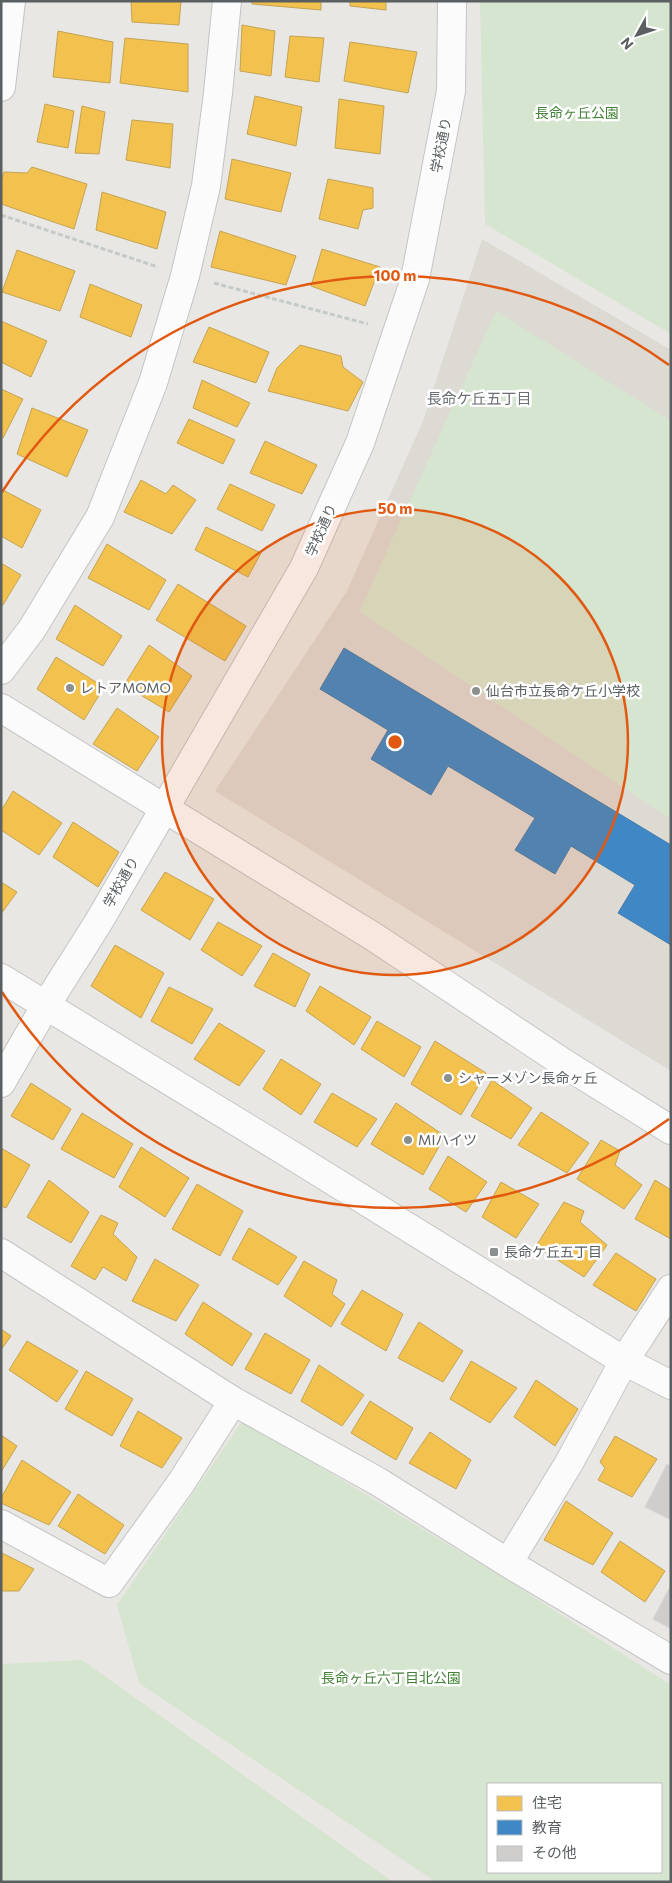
<svg xmlns="http://www.w3.org/2000/svg" width="672" height="1883" viewBox="0 0 672 1883" font-family="Commissioner,'Noto Sans JP',sans-serif">
<rect width="100%" height="100%" fill="#e9e7e4"/>
<path fill="#ddd9d3" d="M482 239 671 350V1071L215 791 347 591 423 421Z"/>
<path fill="#d6e5cf" fill-rule="evenodd" d="M480 1H671V334L485 224Z
M496 311 671 421V819L359 612Z
M243 1420 510 1582 671 1685V1882H436L139 1683 117 1605ZM488 1784H661V1872H488Z
M82 1660 393 1882H1V1664Z"/>
<path fill="#f2c14e" stroke="#c4a454" d="M131 1H181L179 25 132 22Z
M252 1H321V10L252 4Z
M350 1H386V10L350 6Z
M242 25 275 31 271 76 240 71Z
M58 31 113 42 110 83 53 77Z
M290 36 324 38 319 82 285 77Z
M125 38 188 44V92L120 83Z
M350 42 417 52 408 93 344 81Z
M255 96 302 107 296 146 247 134Z
M339 99 384 106 380 154 335 148Z
M45 104 74 111 68 148 37 142Z
M82 106 105 112 99 154 75 153Z
M132 120 173 124 170 168 126 160Z
M232 159 291 173 281 212 225 199Z
M32 167 87 184 74 229 1 204V181L4 172 27 173Z
M328 179 373 188V208L363 210 358 229 319 219Z
M102 192 166 212 157 249 96 230Z
M220 231 296 256 286 285 211 267Z
M322 249 380 267 365 306 311 286Z
M17 250 75 271 60 311 2 292Z
M90 284 142 305 131 337 80 317Z
M1 321 47 341 31 377 1 362Z
M209 327 269 352 256 383 193 362Z
M300 345 341 356 343 367 363 382 348 411 268 391 277 368Z
M202 380 250 403 237 427 193 408Z
M1 389 23 399 3 438H1Z
M32 408 88 430 67 477 17 454Z
M189 419 235 440 223 464 177 443Z
M265 441 317 465 302 494 250 473Z
M141 480 166 494 173 485 196 500 172 534 124 512Z
M230 484 275 505 262 531 217 509Z
M1 489 41 510 22 548 1 536Z
M206 527 261 553 248 577 195 550Z
M107 544 166 580 149 610 88 578Z
M1 563 21 575 3 605 1 604Z
M178 584 246 626 225 661 156 620Z
M75 605 122 636 103 666 56 639Z
M149 645 192 676 169 712 124 685Z
M56 657 104 687 84 720 37 689Z
M117 708 159 737 137 771 93 744Z
M13 791 62 823 39 855 1 830V811Z
M73 822 119 852 98 887 53 857Z
M165 872 214 899 190 940 141 910Z
M1 882 17 892 1 914Z
M218 922 262 946 242 976 201 950Z
M115 945 164 973 141 1018 91 986Z
M273 953 310 974 295 1007 254 986Z
M320 986 371 1017 354 1045 306 1011Z
M169 987 213 1009 192 1044 151 1021Z
M377 1021 421 1047 404 1077 361 1049Z
M219 1023 265 1051 239 1086 194 1059Z
M435 1041 486 1073 461 1115 411 1084Z
M281 1059 321 1084 301 1115 263 1089Z
M492 1080 532 1108 511 1139 471 1116Z
M31 1083 71 1109 53 1140 11 1116Z
M332 1093 377 1119 357 1147 314 1122Z
M396 1103 445 1136 423 1175 371 1144Z
M541 1112 589 1143 567 1173 518 1145Z
M82 1113 133 1144 114 1178 61 1149Z
M601 1140 620 1151 615 1165 642 1185 624 1209 577 1179Z
M141 1147 189 1178 165 1217 119 1187Z
M1 1148 30 1165 6 1208 1 1206Z
M448 1156 487 1182 466 1212 429 1189Z
M49 1180 89 1212 71 1243 27 1217Z
M655 1180 671 1190V1239L635 1219Z
M501 1182 539 1204 516 1238 482 1217Z
M197 1184 243 1211 220 1256 172 1229Z
M564 1202 584 1211 580 1222 607 1245 584 1277 536 1246Z
M101 1215 118 1223 113 1234 137 1257 126 1281 103 1267 95 1280 71 1266Z
M249 1228 297 1257 278 1285 232 1259Z
M616 1253 656 1279 636 1311 593 1285Z
M155 1259 199 1285 176 1321 132 1301Z
M304 1261 337 1280 332 1294 345 1304 331 1327 284 1296Z
M362 1290 403 1314 386 1351 341 1324Z
M203 1302 252 1334 232 1366 185 1334Z
M419 1322 463 1351 443 1382 398 1358Z
M1 1329 11 1336 1 1350Z
M265 1333 310 1360 291 1394 245 1369Z
M27 1341 78 1371 57 1402 9 1370Z
M471 1361 517 1388 490 1423 450 1399Z
M319 1365 364 1395 342 1426 301 1401Z
M86 1371 133 1399 112 1436 65 1409Z
M536 1380 578 1409 555 1446 514 1417Z
M370 1401 413 1428 396 1460 351 1433Z
M138 1411 182 1438 162 1468 120 1446Z
M430 1432 471 1460 456 1489 409 1463Z
M1 1435 17 1446 1 1472Z
M615 1436 657 1459 632 1497 598 1480 605 1468 600 1462Z
M22 1460 71 1492 49 1525 1 1503V1498Z
M78 1494 124 1525 105 1554 58 1526Z
M566 1501 613 1533 593 1565 544 1540Z
M620 1541 665 1571 645 1602 601 1572Z
M2 1553 34 1569 19 1591H1Z"/>
<path fill="#3f88c5" stroke="#477ca7" d="M344 648 671 845V945L618 913 635 885 571 846 555 874 515 850 535 818 448 766 431 795 371 759 388 730 320 689Z"/>
<path fill="#d0cecc" stroke="#d8d6d3" d="M667 1464 671 1467V1520L645 1507Z
M671 1585V1629L653 1619Z"/>
<g fill="none" stroke-linecap="round" stroke-linejoin="round">
<defs>
<path id="minor" d="M1 87 11 1
M1 670 32 629 100 517 153 383 185 276 206 186 218 93 227 1
M1 708 374 937 565 1064 671 1130
M1 978 293 1156 624 1361 671 1385
M1 1083 46 1005 98 923 304 568 360 443 415 279 451 91 452 1
M1 1253 233 1401 377 1481 508 1563 671 1660
M1 1524 109 1583 181 1483 233 1401
M508 1563 569 1463 624 1361 671 1289"/>
</defs>
<use href="#minor" stroke="#c3c4c4" stroke-width="30"/>
<path stroke="#c4cac7" stroke-width="3" stroke-dasharray="5 2.5" stroke-linecap="butt" d="M1 215 158 267
M214 283 368 324"/>
<use href="#minor" stroke="#fcfbfb" stroke-width="28"/>
</g>
<circle cx="395" cy="742" r="233" fill="#e15910" fill-opacity=".12"/>
<g fill="none" stroke="#e15910" stroke-width="2.5">
<circle cx="395" cy="742" r="233"/>
<path d="M669 1119A466 466 0 0 1 2 992M2 492A466 466 0 0 1 669 365"/>
</g>
<g fill="#8c8f8f" stroke="#fff" stroke-width="2">
<circle cx="70" cy="688" r="5"/>
<circle cx="476" cy="691" r="5"/>
<circle cx="448" cy="1078" r="5"/>
<circle cx="408" cy="1140" r="5"/>
<rect x="489" y="1247" width="10" height="10" rx="2.5"/>
</g>
<g text-anchor="middle" stroke-width="5" stroke-linejoin="round" paint-order="stroke">
<g font-size="14" fill="#448238" stroke="#fff">
<text x="577" y="118">長命ヶ丘公園</text>
<text x="391" y="1683">長命ヶ丘六丁目北公園</text>
</g>
<g font-size="14" fill="#5a5f61" stroke="#fff">
<text transform="translate(441 145) rotate(-79)" y="5">学校通り</text>
<text transform="translate(321 530) rotate(-66)" y="5">学校通り</text>
<text transform="translate(121 882) rotate(-60)" y="5">学校通り</text>
</g>
<g font-size="14" fill="#5a5f61" stroke="#fff" text-anchor="start">
<text x="80" y="693">レトアMOMO</text>
<text x="486" y="696">仙台市立長命ケ丘小学校</text>
<text x="458" y="1083">シャーメゾン長命ヶ丘</text>
<text x="418" y="1145">MIハイツ</text>
<text x="504" y="1257">長命ケ丘五丁目</text>
</g>
<g font-size="15" fill="#6b7173" stroke="#fff">
<text x="479" y="404">長命ケ丘五丁目</text>
</g>
</g>
<circle cx="395" cy="742" r="8" fill="#e15910" stroke="#fff" stroke-width="2.5"/>
<g font-size="15" text-anchor="middle" font-weight="bold" fill="#e15910" stroke="#fff" stroke-width="5" stroke-linejoin="round" paint-order="stroke">
<text x="395" y="281">100 m</text>
<text x="395" y="514">50 m</text>
</g>
<rect width="672" height="1883" fill="none" stroke="#5a5f61" stroke-width="5"/>
<rect x="487" y="1783" width="175" height="90" fill="#ffffff" stroke="#bdbfc0"/>
<rect x="497" y="1796" width="25" height="15" fill="#f2c14e" stroke="#bdbfc0"/>
<text x="532" y="1808" font-size="15" fill="#5a5f61">住宅</text>
<rect x="497" y="1820" width="25" height="15" fill="#3f88c5" stroke="#bdbfc0"/>
<text x="532" y="1833" font-size="15" fill="#5a5f61">教育</text>
<rect x="497" y="1846" width="25" height="15" fill="#d0cecc" stroke="#bdbfc0"/>
<text x="532" y="1858" font-size="15" fill="#5a5f61">その他</text>
<g transform="translate(637 35) rotate(230)" stroke="#ffffff" stroke-width="4" paint-order="stroke">
<path d="M0-4L9 19L0 12L-9 19Z" fill="#5a5f61"/>
<text y="-8" font-size="14" font-weight="bold" text-anchor="middle" fill="#5a5f61">N</text>
</g>
</svg>
